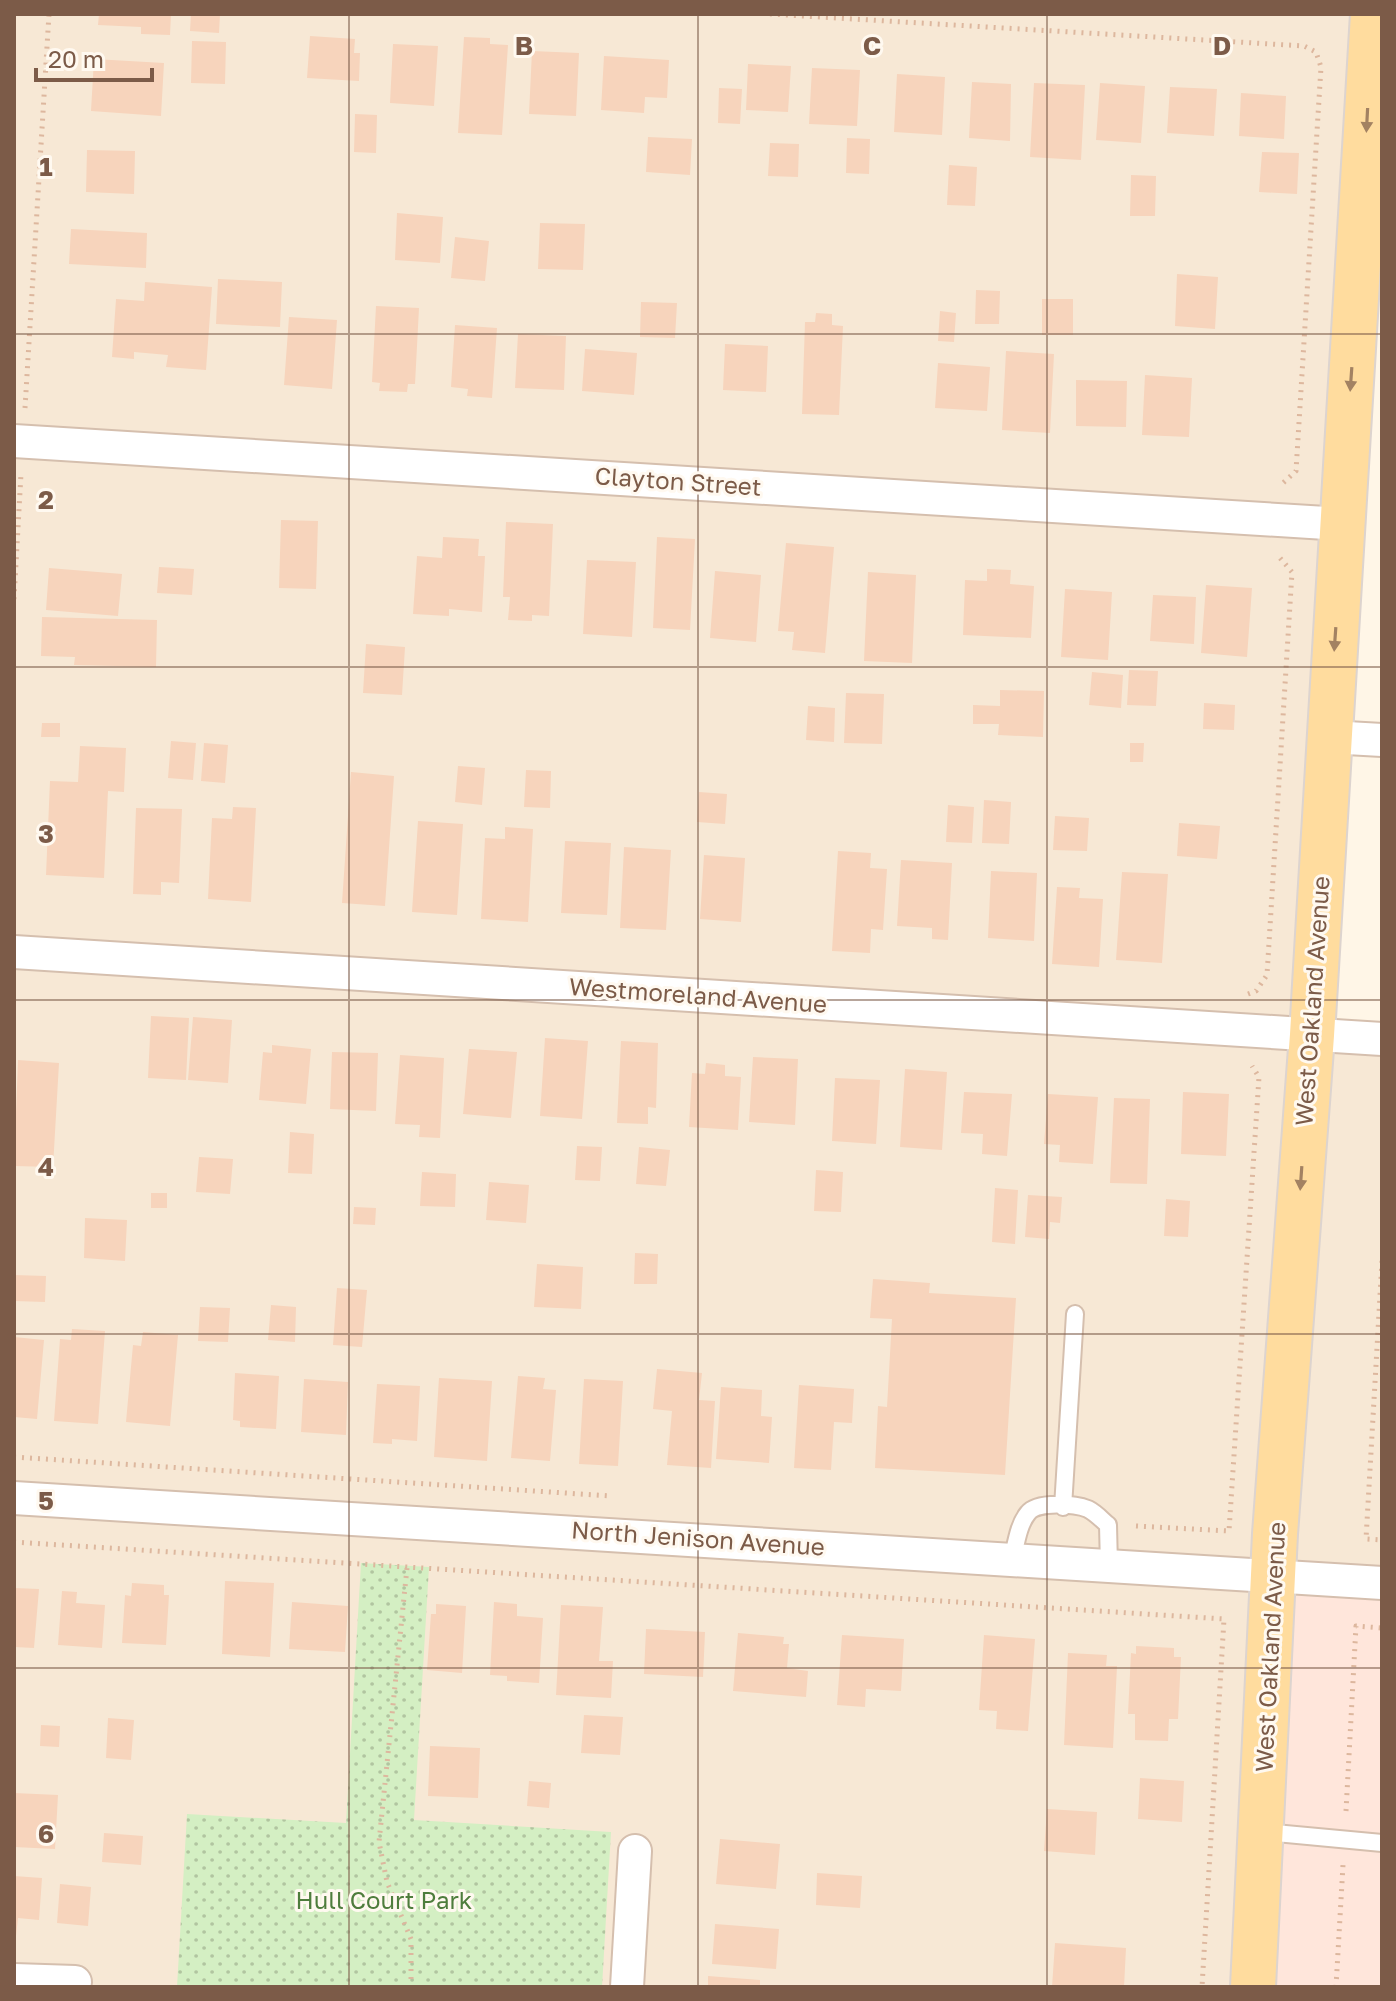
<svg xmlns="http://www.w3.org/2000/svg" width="1396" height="2001" viewBox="0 0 1396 2001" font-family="'Golos Text',sans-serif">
<defs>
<pattern id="grass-dots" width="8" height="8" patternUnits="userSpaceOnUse" patternTransform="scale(2)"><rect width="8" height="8" fill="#d4efc3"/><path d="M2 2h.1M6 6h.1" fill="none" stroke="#b1c5a0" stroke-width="1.8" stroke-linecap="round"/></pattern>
</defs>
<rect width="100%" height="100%" fill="#fff6e7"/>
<path fill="#f7e8d5" d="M14 14H1372L1312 1035 1382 1039V1583L1254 1987H14Z"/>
<path fill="#ffe6db" d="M1274 1576 1382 1583V1987H1253Z"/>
<path fill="url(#grass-dots)" d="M361 1563 429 1567 414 1820 611 1832 602 1987H177L187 1814 346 1823Z"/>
<path fill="#f7d4bc" d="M99 14H171L170 35 141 34V27L98 25Z
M191 14H220L219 33 190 31Z
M310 36 355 39 354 53H360L359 81 307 78Z
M464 37 490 38V44L508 45 502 135 458 133Z
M192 41 226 42 225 84 191 83Z
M393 44 438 46 434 106 390 103Z
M532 51 579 53 576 116 529 114Z
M604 56 669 60 667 98 645 97 644 113 601 110Z
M94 59 164 63 161 116 91 111Z
M748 64 791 66 788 112 746 110Z
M812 68 860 70 857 126 809 124Z
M897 74 945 77 942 135 894 132Z
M972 82 1011 84 1010 141 969 138Z
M1034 83 1085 85 1081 160 1030 157Z
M1100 83 1145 86 1141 143 1096 140Z
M1170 87 1217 89 1214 136 1167 133Z
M719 88 742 89 740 124 718 123Z
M1241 93 1286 96 1284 139 1239 136Z
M355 114 377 115 376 153 354 152Z
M648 137 692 139 690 175 646 172Z
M847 138 870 139 869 174 846 173Z
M770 143 799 144 798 177 768 176Z
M87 150 135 151 134 194 86 192Z
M1262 152 1299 153 1297 194 1259 192Z
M949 165 977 167 975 206 947 205Z
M1131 175 1156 176 1155 216H1130Z
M397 213 443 217 440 263 395 260Z
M540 223 585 224 583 270 538 269Z
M71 229 147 233 146 268 69 264Z
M455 237 489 241 485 281 451 278Z
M1177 274 1218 277 1215 329 1175 326Z
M218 279 282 282 280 327 216 324Z
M145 282 212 287 206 370 166 367 168 355 134 352V359L112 357 116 299 144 301Z
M976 290 1000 291 999 324H975Z
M1042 299H1073V335H1042Z
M641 302 677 303 675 338 640 337Z
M376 306 419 308 415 384H408L407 392 379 391 380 383 372 382Z
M940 311 956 313 954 342 938 341Z
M816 313 832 314V325L843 326 839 415 802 414 805 322H815Z
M289 317 337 320 332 389 284 385Z
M455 325 497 328 492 398 467 396 468 389 451 387Z
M518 334 566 336 564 390 515 388Z
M725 344 768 346 766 392 723 390Z
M585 349 637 353 634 395 582 391Z
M1006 351 1054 354 1050 433 1002 430Z
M938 363 990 367 987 411 935 408Z
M1145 375 1192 378 1189 437 1142 435Z
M1076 380 1127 381 1126 427 1076 426Z
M281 520 318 521 316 589 279 588Z
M506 522 553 524 549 616 532 615V621L508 620 510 597H503Z
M443 537 479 539 478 556H485L482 612 449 609V616L413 614 417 556 442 558Z
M657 537 695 539 690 630 653 628Z
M786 543 834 547 825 653 792 650 794 632 778 631Z
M587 560 636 562 632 637 583 634Z
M159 567 194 569 192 595 157 593Z
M49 568 122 574 118 616 46 610Z
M987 569 1011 570 1010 584 1034 586 1031 638 963 635 965 580 987 581Z
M715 571 761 575 756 642 710 638Z
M868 572 916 575 912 663 864 661Z
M1206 585 1252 588 1247 657 1201 653Z
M1065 589 1112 592 1108 660 1061 657Z
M1153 595 1196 597 1194 644 1150 641Z
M42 617 157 620 156 667 74 665 75 657 41 656Z
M366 644 405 647 402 695 363 693Z
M1129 670 1158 671 1156 706 1127 705Z
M1092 672 1123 675 1121 708 1089 705Z
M1000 690 1044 691 1043 737 998 735 999 724H973V705L1000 706Z
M846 693 884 694 882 744 844 743Z
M1204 703 1235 705 1234 730 1203 729Z
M808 706 835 708 834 742 806 740Z
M42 723H60V737H41Z
M171 741 196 743 193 780 168 778Z
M204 743 228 745 225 783 201 781Z
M1130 743H1144L1143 762H1130Z
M80 746 126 748 124 792 108 791 104 878 46 875 50 781 78 782Z
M458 766 485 768 482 805 455 802Z
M526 770 551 771 550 808 524 807Z
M351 772 394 776 385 906 342 903Z
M699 792 727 794 725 824 697 822Z
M984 800 1011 802 1009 844 982 843Z
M948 805 974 807 972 843 946 842Z
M233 807 256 808 251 902 208 899 212 818 232 819Z
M136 808 182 809 179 883 161 882V895L133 894Z
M1055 816 1089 818 1087 851 1053 850Z
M418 821 463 824 457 915 412 912Z
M1179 823 1220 826 1217 859 1177 856Z
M505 827 533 829 528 922 481 919 485 838 505 839Z
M565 841 611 843 607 915 561 913Z
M624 847 671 850 666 930 620 928Z
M838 851 871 853 870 868 887 869 883 930 871 929 870 953 832 951Z
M704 855 745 858 741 922 700 919Z
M901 860 952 863 948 940 932 939V928L897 926Z
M991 871 1037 873 1034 941 988 938Z
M1122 872 1168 874 1162 963 1116 960Z
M1057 887 1080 888 1079 898 1103 899 1099 967 1052 964Z
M151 1016 189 1018 186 1080 148 1078Z
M193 1017 232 1020 228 1083 188 1080Z
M545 1038 588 1041 582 1119 540 1116Z
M621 1041 658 1043 656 1108 648 1107V1124L617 1123Z
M272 1045 311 1049 306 1104 259 1100 263 1052 272 1053Z
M469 1049 517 1052 511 1118 463 1114Z
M332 1052 378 1053 376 1111 330 1109Z
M400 1055 444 1058 440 1138 419 1137 420 1125 395 1124Z
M753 1057 798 1059 795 1125 749 1122Z
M18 1060 59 1063 53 1167 14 1166Z
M706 1063 725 1065V1076L741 1077 738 1130 689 1127 692 1073 705 1074Z
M905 1069 947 1072 942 1150 900 1147Z
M835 1078 880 1080 876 1144 832 1141Z
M964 1092 1012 1094 1007 1156 982 1154 983 1134 961 1133Z
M1183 1092 1229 1094 1226 1156 1181 1154Z
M1048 1094 1098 1097 1093 1164 1059 1162 1060 1145 1044 1144Z
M1114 1098 1150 1099 1147 1184 1110 1183Z
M290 1132 314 1134 312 1174 288 1173Z
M577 1146 602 1147 600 1181 575 1180Z
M639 1147 670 1150 666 1186 636 1184Z
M199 1157 233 1159 230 1194 196 1192Z
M816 1170 843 1172 841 1212 814 1211Z
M422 1172 456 1174 455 1207 420 1206Z
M489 1182 529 1185 526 1223 486 1220Z
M995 1188 1018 1190 1015 1244 992 1242Z
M151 1193H167V1208H151Z
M1028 1195 1062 1197 1060 1223 1050 1222 1049 1239 1025 1237Z
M1166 1199 1190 1201 1188 1237 1164 1236Z
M354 1207 376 1208 375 1225 353 1224Z
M85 1218 127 1220 125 1261 84 1258Z
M635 1253 658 1254 657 1284H634Z
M537 1264 583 1267 581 1309 534 1307Z
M14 1275 46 1276 45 1302 14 1301Z
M873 1279 930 1283 929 1293 1016 1298 1005 1475 875 1468 878 1406 887 1407 892 1319 870 1318Z
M337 1288 367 1290 362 1347 333 1345Z
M271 1305 296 1307 295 1342 268 1340Z
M200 1307 230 1308 228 1342 198 1341Z
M72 1329 105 1331 98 1424 54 1421 60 1339 71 1340Z
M143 1332 178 1335 170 1426 126 1422 133 1345 141 1346Z
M14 1337 44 1340 37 1419 14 1417Z
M657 1369 702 1373 699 1400 715 1401 711 1468 667 1465 672 1411 653 1409Z
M235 1373 279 1376 276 1429 240 1427V1421L233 1420Z
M518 1376 545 1378 543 1389 556 1390 550 1461 511 1458Z
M439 1378 492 1381 487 1461 434 1457Z
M304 1379 348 1382 346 1435 301 1432Z
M584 1379 623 1381 618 1466 579 1464Z
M377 1384 420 1386 417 1441 392 1439V1444L373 1443Z
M799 1385 854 1389 852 1423 834 1422 831 1470 794 1468Z
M721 1387 762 1390 761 1416 772 1417 769 1463 716 1459Z
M225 1581 274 1583 270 1657 222 1654Z
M132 1583 164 1585V1595H169L166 1645 122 1643 125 1595 131 1596Z
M14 1588 39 1589 34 1648 14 1647Z
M62 1591 77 1592 76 1603 105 1605 102 1648 58 1645Z
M292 1602 348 1606 345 1652 289 1649Z
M494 1602 517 1604V1616L543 1618 539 1683 507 1681V1676L490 1675Z
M436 1604 466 1606 462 1673 427 1670 431 1614H436Z
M561 1605 603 1607 599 1661H613L611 1698 556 1695Z
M646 1629 705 1632 703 1677 644 1674Z
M738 1633 784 1637 783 1644H789L787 1668 808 1671 806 1697 733 1691Z
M842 1635 904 1639 901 1691 866 1689 865 1707 837 1705Z
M984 1635 1035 1639 1028 1731 996 1729 997 1711 979 1710Z
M1136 1646 1174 1648V1657H1181L1178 1719H1169L1168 1741 1135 1740V1714H1128L1131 1653 1136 1654Z
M1068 1653 1107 1655 1106 1666H1117L1113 1748 1064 1745Z
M584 1715 623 1717 620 1755 581 1753Z
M108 1718 134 1720 131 1760 106 1758Z
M41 1725 60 1726 59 1747 40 1746Z
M430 1746 480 1748 478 1798 428 1796Z
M1140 1778 1184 1781 1182 1822 1138 1819Z
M529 1781 551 1783 549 1808 527 1806Z
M14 1793 58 1795 55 1849 14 1847Z
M1047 1809 1097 1812 1095 1855 1044 1851Z
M104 1833 143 1836 141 1865 102 1862Z
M720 1839 780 1844 776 1889 716 1884Z
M817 1873 862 1876 860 1908 816 1905Z
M14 1876 42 1878 39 1920 18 1918 16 1936Z
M60 1884 91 1887 88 1926 57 1923Z
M715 1924 779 1929 776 1969 712 1964Z
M1055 1943 1126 1948 1124 1987H1052Z
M708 1976 760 1980V1987H708Z"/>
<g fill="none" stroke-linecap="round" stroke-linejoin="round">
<defs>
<path id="service" d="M1063 1507 1075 1314
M1012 1560C1016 1545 1018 1525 1028 1513 1037 1501 1075 1504 1088 1509 1096 1513 1102 1520 1108 1525L1109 1566
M1264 1832 1382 1843"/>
<path id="minor" d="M14 441 1342 524
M1329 737 1382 740
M14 952 1382 1039
M14 1498 1382 1583
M14 1980 75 1982
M627 1987 635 1851"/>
<path id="primary" d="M1253 1987 1275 1534 1312 1035 1373 14"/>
</defs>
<use href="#service" stroke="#d5bfae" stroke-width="20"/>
<use href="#minor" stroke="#d5bfae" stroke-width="36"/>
<use href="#primary" stroke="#ddd4cf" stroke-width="48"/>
<path stroke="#ddb79e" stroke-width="5" stroke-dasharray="2 6" stroke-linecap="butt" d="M770 14 1304 46 1316 52 1321 67 1296 471 1283 483
M25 408 49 14
M14 599 21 474
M1248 994 1256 991 1267 975 1292 572 1280 558
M1382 1261 1366 1539 1382 1540
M14 1457 611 1496
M1136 1526 1229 1531 1259 1077 1252 1066
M14 1542 1224 1619 1202 1987
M407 1568 379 1842 387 1882 411 1939V1987
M1346 1811 1356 1626 1382 1628
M1336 1987 1343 1865"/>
<use href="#service" stroke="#fff" stroke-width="16"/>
<use href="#minor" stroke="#fff" stroke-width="32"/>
<use href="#primary" stroke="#ffdc9e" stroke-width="44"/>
</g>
<defs><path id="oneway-solid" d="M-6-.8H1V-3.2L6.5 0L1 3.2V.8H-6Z" transform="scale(2)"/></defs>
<g fill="#a38262">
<use href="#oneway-solid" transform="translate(1367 120) rotate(93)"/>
<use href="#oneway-solid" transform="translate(1351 379) rotate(94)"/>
<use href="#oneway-solid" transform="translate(1335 639) rotate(94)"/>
<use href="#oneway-solid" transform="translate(1301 1178) rotate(94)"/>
</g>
<path fill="none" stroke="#7c5b48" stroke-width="2" stroke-opacity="0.55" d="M349 14V1987M698 14V1987M1047 14V1987M14 334H1382M14 667H1382M14 1000H1382M14 1334H1382M14 1668H1382"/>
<g text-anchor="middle" stroke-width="6" stroke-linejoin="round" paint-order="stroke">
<g font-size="24" fill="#7c5b48" stroke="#fff9f0">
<text transform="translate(678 482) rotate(4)" y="8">Clayton Street</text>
<text transform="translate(698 996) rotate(4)" y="8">Westmoreland Avenue</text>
<text transform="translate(1313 1001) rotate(-86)" y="8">West Oakland Avenue</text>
<text transform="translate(698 1539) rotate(4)" y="8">North Jenison Avenue</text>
<text transform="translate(1271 1647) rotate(-87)" y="8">West Oakland Avenue</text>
</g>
<g font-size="24" fill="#4e7d3c" stroke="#fff9f0">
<text x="384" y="1909">Hull Court Park</text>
</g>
</g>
<g font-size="26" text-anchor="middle" font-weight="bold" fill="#7c5b48" stroke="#fff9f0" stroke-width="6" stroke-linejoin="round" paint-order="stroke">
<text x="524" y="55">B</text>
<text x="872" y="55">C</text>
<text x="1222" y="55">D</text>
<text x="46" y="176">1</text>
<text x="46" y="509">2</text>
<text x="46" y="843">3</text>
<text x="46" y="1176">4</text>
<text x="46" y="1510">5</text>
<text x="46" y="1843">6</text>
</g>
<rect width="1396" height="2001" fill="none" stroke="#7c5b48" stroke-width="32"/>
<path d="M36 68v12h116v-12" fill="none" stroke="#7c5b48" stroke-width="4"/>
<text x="48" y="68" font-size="24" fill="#7c5b48" stroke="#fff9f0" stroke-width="6" paint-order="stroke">20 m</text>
</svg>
